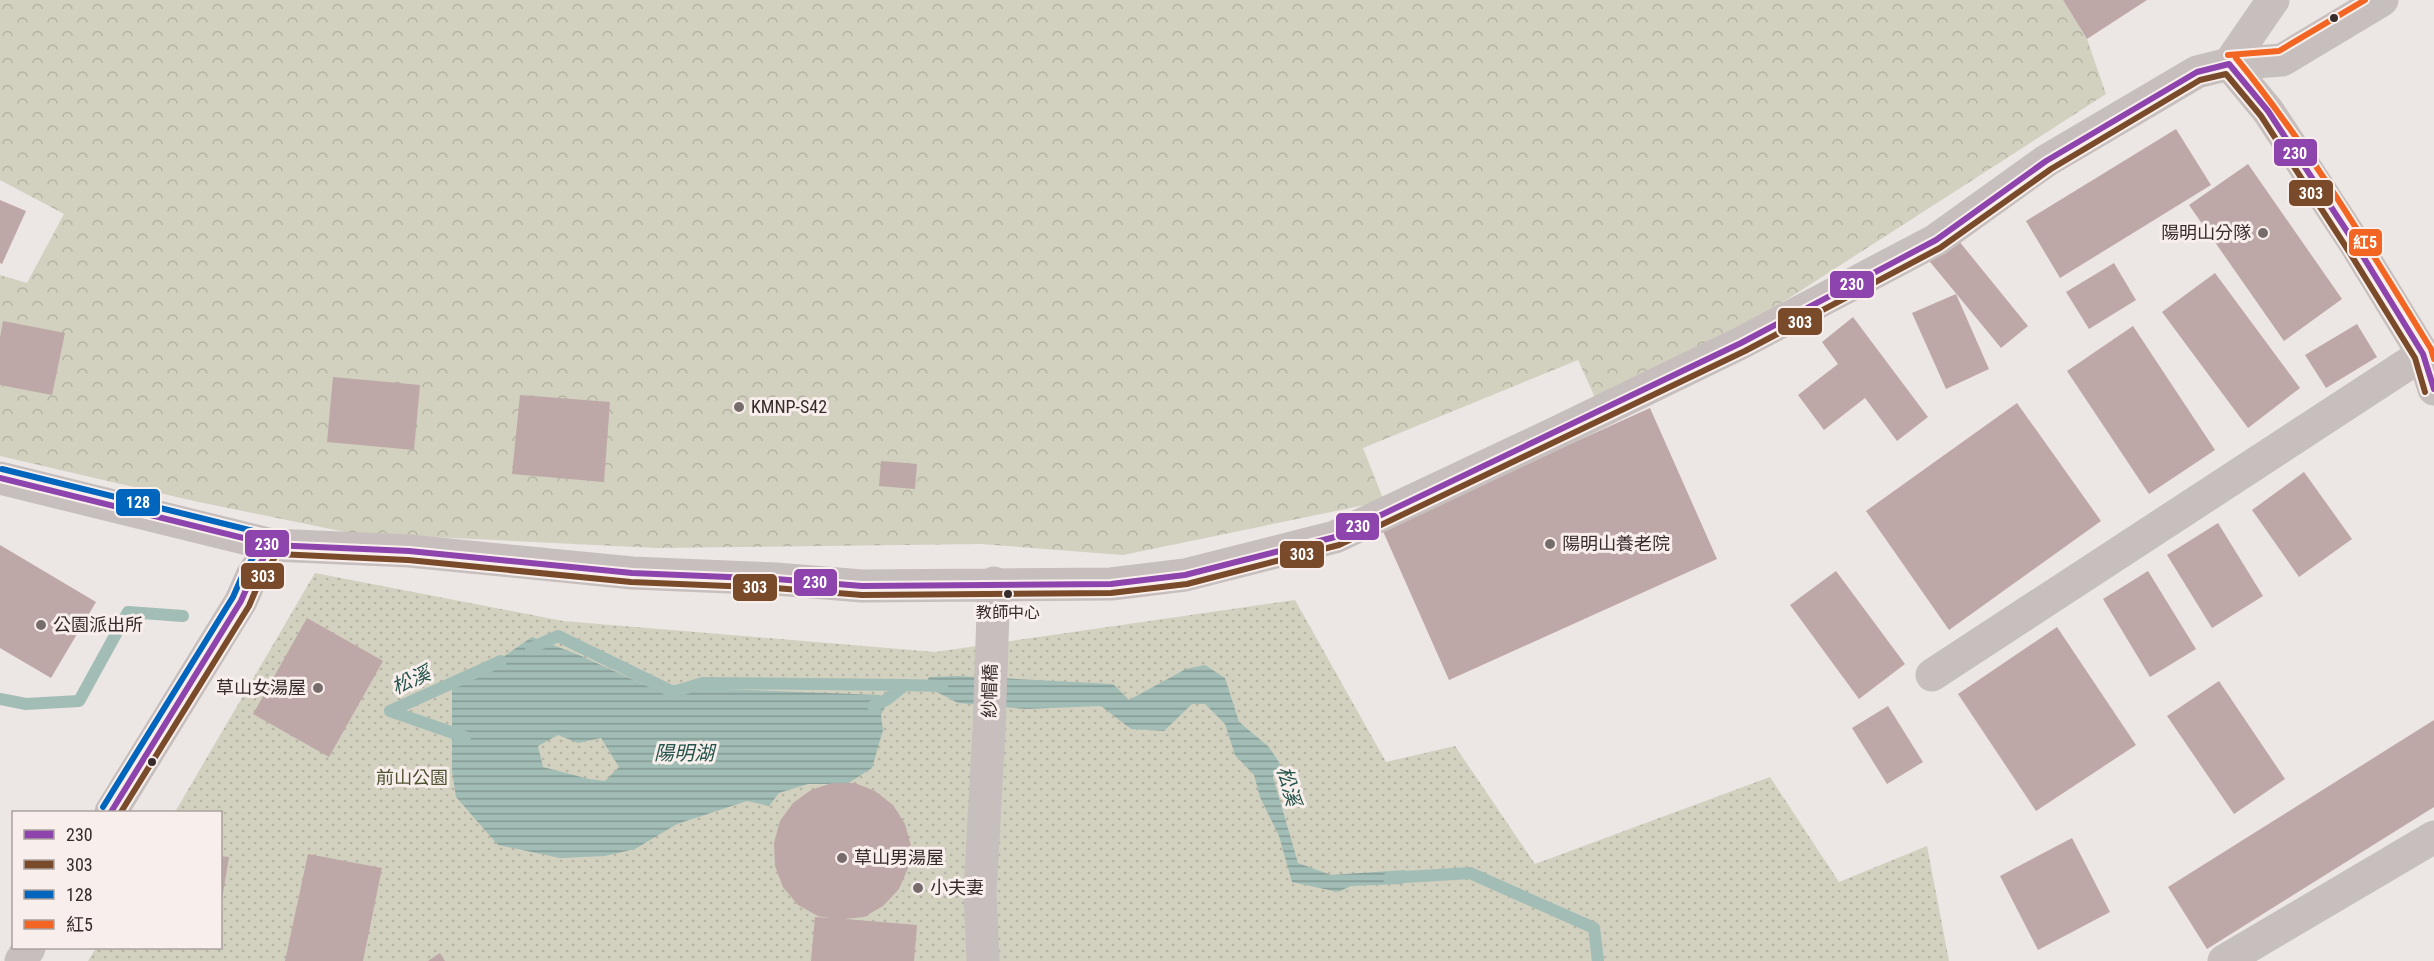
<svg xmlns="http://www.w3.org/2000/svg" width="2434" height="961" viewBox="0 0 2434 961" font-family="'Roboto Condensed','Noto Sans TC',sans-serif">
<defs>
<pattern id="forest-crowns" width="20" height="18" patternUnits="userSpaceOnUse" patternTransform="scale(1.5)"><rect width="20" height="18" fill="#d2d0bf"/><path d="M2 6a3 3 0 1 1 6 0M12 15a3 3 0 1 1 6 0" fill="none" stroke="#b5b3a4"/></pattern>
<pattern id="park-dots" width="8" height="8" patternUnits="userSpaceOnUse" patternTransform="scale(1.5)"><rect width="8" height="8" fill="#d2d0bf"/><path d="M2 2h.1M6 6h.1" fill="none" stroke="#b5b3a4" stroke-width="1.8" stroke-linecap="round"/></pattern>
<pattern id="water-rules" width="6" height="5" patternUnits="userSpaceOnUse" patternTransform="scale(1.5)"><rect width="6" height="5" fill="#a1bdb6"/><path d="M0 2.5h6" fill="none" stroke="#849a94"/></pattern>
</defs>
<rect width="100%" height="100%" fill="#ece6e4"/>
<path fill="url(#forest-crowns)" d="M0 0H2063L2087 39 2106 94 1735 333 1597 402 1578 360 1363 448 1384 501 1123 555 981 544 657 548 350 533 194 501 0 456V275L27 283 64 214 0 180Z"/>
<path fill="url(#park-dots)" d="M315 573 563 621 935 652 1295 600 1386 762 1455 746 1535 864 1770 777 1839 882 1927 846 1949 961H88L96 948H220V812H175Z"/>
<path fill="url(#water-rules)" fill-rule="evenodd" d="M532 637 579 655 647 686 880 695 887 703 881 715 883 730 872 768 847 784H808L779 793 769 806 747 801 677 824 635 849 605 856 560 858 498 845 456 797 452 771V688L490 666ZM558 735 578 743 601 738 619 767 605 781 589 779 543 767 538 746Z
M1205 665 1225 678 1239 722 1269 747 1280 764 1273 777 1298 863 1331 875 1405 870 1403 884 1351 886 1338 892 1292 882 1279 836 1260 797 1254 775 1235 755 1225 724 1205 704H1192L1164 731 1131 729 1101 706 1025 709 958 703 925 686 929 677 958 676 1113 684 1129 700 1186 669Z"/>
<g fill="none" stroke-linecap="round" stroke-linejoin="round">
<path stroke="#a1bdb6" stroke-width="12" d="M531 648 558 636 673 692 703 683 905 685
M0 699 26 704 79 701 128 612 183 616
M873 706 886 700 905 685 942 686
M390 711 465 737
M390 711 501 661
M1389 878 1470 873 1594 928 1598 961"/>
</g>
<path fill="#bea8a7" d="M2063 0H2147L2087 39Z
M2176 129 2211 185 2060 278 2026 221Z
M2248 164 2342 299 2284 341 2189 205Z
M0 200 26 211 2 264 0 263Z
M1954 235 2028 326 2001 348 1926 257Z
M2114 263 2136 300 2089 329 2066 292Z
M2215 273 2300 388 2248 428 2162 312Z
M1956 294 1989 369 1946 389 1912 313Z
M1853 317 1928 417 1897 441 1865 398 1824 430 1798 395 1838 364 1822 342Z
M3 321 65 333 52 395 0 385V338Z
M2357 324 2377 357 2326 388 2305 355Z
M2133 326 2215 450 2149 494 2067 371Z
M333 377 420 385 414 450 327 442Z
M520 395 610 402 604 482 512 474Z
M2017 403 2101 521 1949 630 1866 511Z
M1650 408 1717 559 1449 680 1382 529Z
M881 461 917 464 915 489 879 486Z
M2304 472 2352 539 2299 577 2252 510Z
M2218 523 2263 596 2212 628 2167 555Z
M0 545 96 602 51 678 0 648Z
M1836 571 1905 664 1859 699 1790 605Z
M2148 571 2196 649 2150 677 2103 599Z
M307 618 383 661 329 757 253 714Z
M2057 627 2136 745 2036 811 1958 694Z
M2219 681 2285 779 2234 814 2167 716Z
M1888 706 1923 762 1887 784 1852 728Z
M2434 720V807L2207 949 2168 887Z
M832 783H855L875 791 893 805 905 824 911 846 908 868 899 889 883 906 864 917 845 919 917 925 914 961H811L815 917 830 918 818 916 798 905 783 887 775 866 774 843 780 821 793 803 811 790Z
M2072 838 2110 912 2038 950 2000 876Z
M308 854 382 868 363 961H285Z
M220 856 229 857 222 899H220Z
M440 953 445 961H428Z"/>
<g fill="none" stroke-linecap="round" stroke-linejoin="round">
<path stroke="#c6bfbd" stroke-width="33" d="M2229 64 2268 111 2356 245 2423 354 2434 389
M2229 64 2273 0
M272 545 409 551 632 573 776 579 862 586 1111 584 1185 575 1335 537 1558 432 1741 343 1936 240 2046 161 2197 72 2229 64 2282 60 2382 0
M1932 675 2423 354
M983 961 980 893 989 730 994 583
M2224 961 2434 837"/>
<path stroke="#c6bfbd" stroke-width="33" d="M0 478 272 545 252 576 241 601 111 812
M21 961 29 948"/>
<defs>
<path id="bus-1" d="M0 478 272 545 409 551 632 573 776 579 862 586 1111 584 1185 575 1335 537 1741 343 1936 240 2046 161 2197 72 2229 64 2268 111 2356 245 2423 354 2434 389
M111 812 241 601 252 576 272 545"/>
<path id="bus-2" d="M121 812 249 606 260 580 277 554 408 560 631 582 775 588 862 595 1111 593 1187 584 1339 545 1745 351 1940 248 2051 169 2200 80 2226 74 2261 116 2348 250 2415 358 2425 392"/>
<path id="bus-3" d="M2 469 274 536
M103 807 233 597 244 572 264 540"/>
<path id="bus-4" d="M2228 55 2279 51 2365 0
M2236 58C2310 148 2370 250 2431 349L2434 359"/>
</defs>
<use href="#bus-1" stroke="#f8efec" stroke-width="10"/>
<use href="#bus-2" stroke="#f8efec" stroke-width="10"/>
<use href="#bus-3" stroke="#f8efec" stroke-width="10"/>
<use href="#bus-4" stroke="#f8efec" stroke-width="10"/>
<use href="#bus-1" stroke="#8e44ad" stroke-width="6"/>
<use href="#bus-2" stroke="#7a4b2a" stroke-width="6"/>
<use href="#bus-3" stroke="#0065bd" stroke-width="6"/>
<use href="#bus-4" stroke="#f26522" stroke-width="6"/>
</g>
<g fill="#372b2b" stroke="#f8efec" stroke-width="2">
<circle cx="2334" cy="18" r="5"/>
<circle cx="1008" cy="594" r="5"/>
<circle cx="152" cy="762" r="5"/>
</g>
<g fill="#766c6c" stroke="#f8efec" stroke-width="2">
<circle cx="2263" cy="233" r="6"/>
<circle cx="739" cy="407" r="6"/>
<circle cx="1550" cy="544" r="6"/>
<circle cx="41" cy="625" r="6"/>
<circle cx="318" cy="688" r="6"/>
<circle cx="842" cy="858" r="6"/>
<circle cx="918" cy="888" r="6"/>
</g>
<g text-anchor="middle" stroke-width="6" stroke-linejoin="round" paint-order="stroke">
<g font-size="16" fill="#372b2b" stroke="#f8efec">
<text x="1008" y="618">教師中心</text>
</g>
<g font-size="18" fill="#372b2b" stroke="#f8efec" text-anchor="start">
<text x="2251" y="239" text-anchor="end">陽明山分隊</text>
<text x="751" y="413">KMNP-S42</text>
<text x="1562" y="550">陽明山養老院</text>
<text x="53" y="631">公園派出所</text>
<text x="306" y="694" text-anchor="end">草山女湯屋</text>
<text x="854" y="864">草山男湯屋</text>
<text x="930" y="894">小夫妻</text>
</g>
<g font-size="18" fill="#372b2b" stroke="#f8efec">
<text transform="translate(990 691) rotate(-89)" y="6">紗帽橋</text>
</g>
<g font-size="18" fill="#4e5231" stroke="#f8efec">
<text x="412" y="784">前山公園</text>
</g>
<g font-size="20" font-style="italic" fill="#24544b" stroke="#f8efec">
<text transform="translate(411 680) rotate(-24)" y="7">松溪</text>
<text x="684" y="760">陽明湖</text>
<text transform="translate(1289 786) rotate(75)" y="7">松溪</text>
</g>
</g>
<g stroke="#f8efec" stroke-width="2">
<rect x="2273" y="138" width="45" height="29" rx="6" fill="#8e44ad"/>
<rect x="2288" y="179" width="46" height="28" rx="6" fill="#7a4b2a"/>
<rect x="2348" y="228" width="35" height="29" rx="6" fill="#f26522"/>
<rect x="1829" y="270" width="46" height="29" rx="6" fill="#8e44ad"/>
<rect x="1777" y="307" width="46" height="29" rx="6" fill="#7a4b2a"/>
<rect x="115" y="488" width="46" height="29" rx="6" fill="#0065bd"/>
<rect x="1335" y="512" width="45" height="29" rx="6" fill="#8e44ad"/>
<rect x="244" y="529" width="46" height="29" rx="6" fill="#8e44ad"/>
<rect x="1279" y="540" width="46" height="29" rx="6" fill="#7a4b2a"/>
<rect x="240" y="562" width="45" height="28" rx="6" fill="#7a4b2a"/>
<rect x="793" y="568" width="45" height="29" rx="6" fill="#8e44ad"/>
<rect x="732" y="573" width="46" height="29" rx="6" fill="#7a4b2a"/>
</g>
<g font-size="16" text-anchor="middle" font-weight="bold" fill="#fff">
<text x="2295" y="159">230</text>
<text x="2311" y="199">303</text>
<text x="2365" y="248">紅5</text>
<text x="1852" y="290">230</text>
<text x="1800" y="328">303</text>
<text x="138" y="508">128</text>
<text x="1358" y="532">230</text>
<text x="267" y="550">230</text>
<text x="1302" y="560">303</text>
<text x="263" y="582">303</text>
<text x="815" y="588">230</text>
<text x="755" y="593">303</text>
</g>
<rect x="12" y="811" width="210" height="138" fill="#f8efec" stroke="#aba19f" stroke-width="1.5"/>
<rect x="24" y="830" width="30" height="9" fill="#8e44ad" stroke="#aba19f" stroke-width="1.5"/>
<text x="66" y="841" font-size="18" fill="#372b2b">230</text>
<rect x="24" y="860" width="30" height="9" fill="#7a4b2a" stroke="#aba19f" stroke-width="1.5"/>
<text x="66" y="871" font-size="18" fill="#372b2b">303</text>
<rect x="24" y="890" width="30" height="9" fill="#0065bd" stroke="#aba19f" stroke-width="1.5"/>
<text x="66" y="901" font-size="18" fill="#372b2b">128</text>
<rect x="24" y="920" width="30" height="9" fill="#f26522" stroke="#aba19f" stroke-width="1.5"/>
<text x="66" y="931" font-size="18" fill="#372b2b">紅5</text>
</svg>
